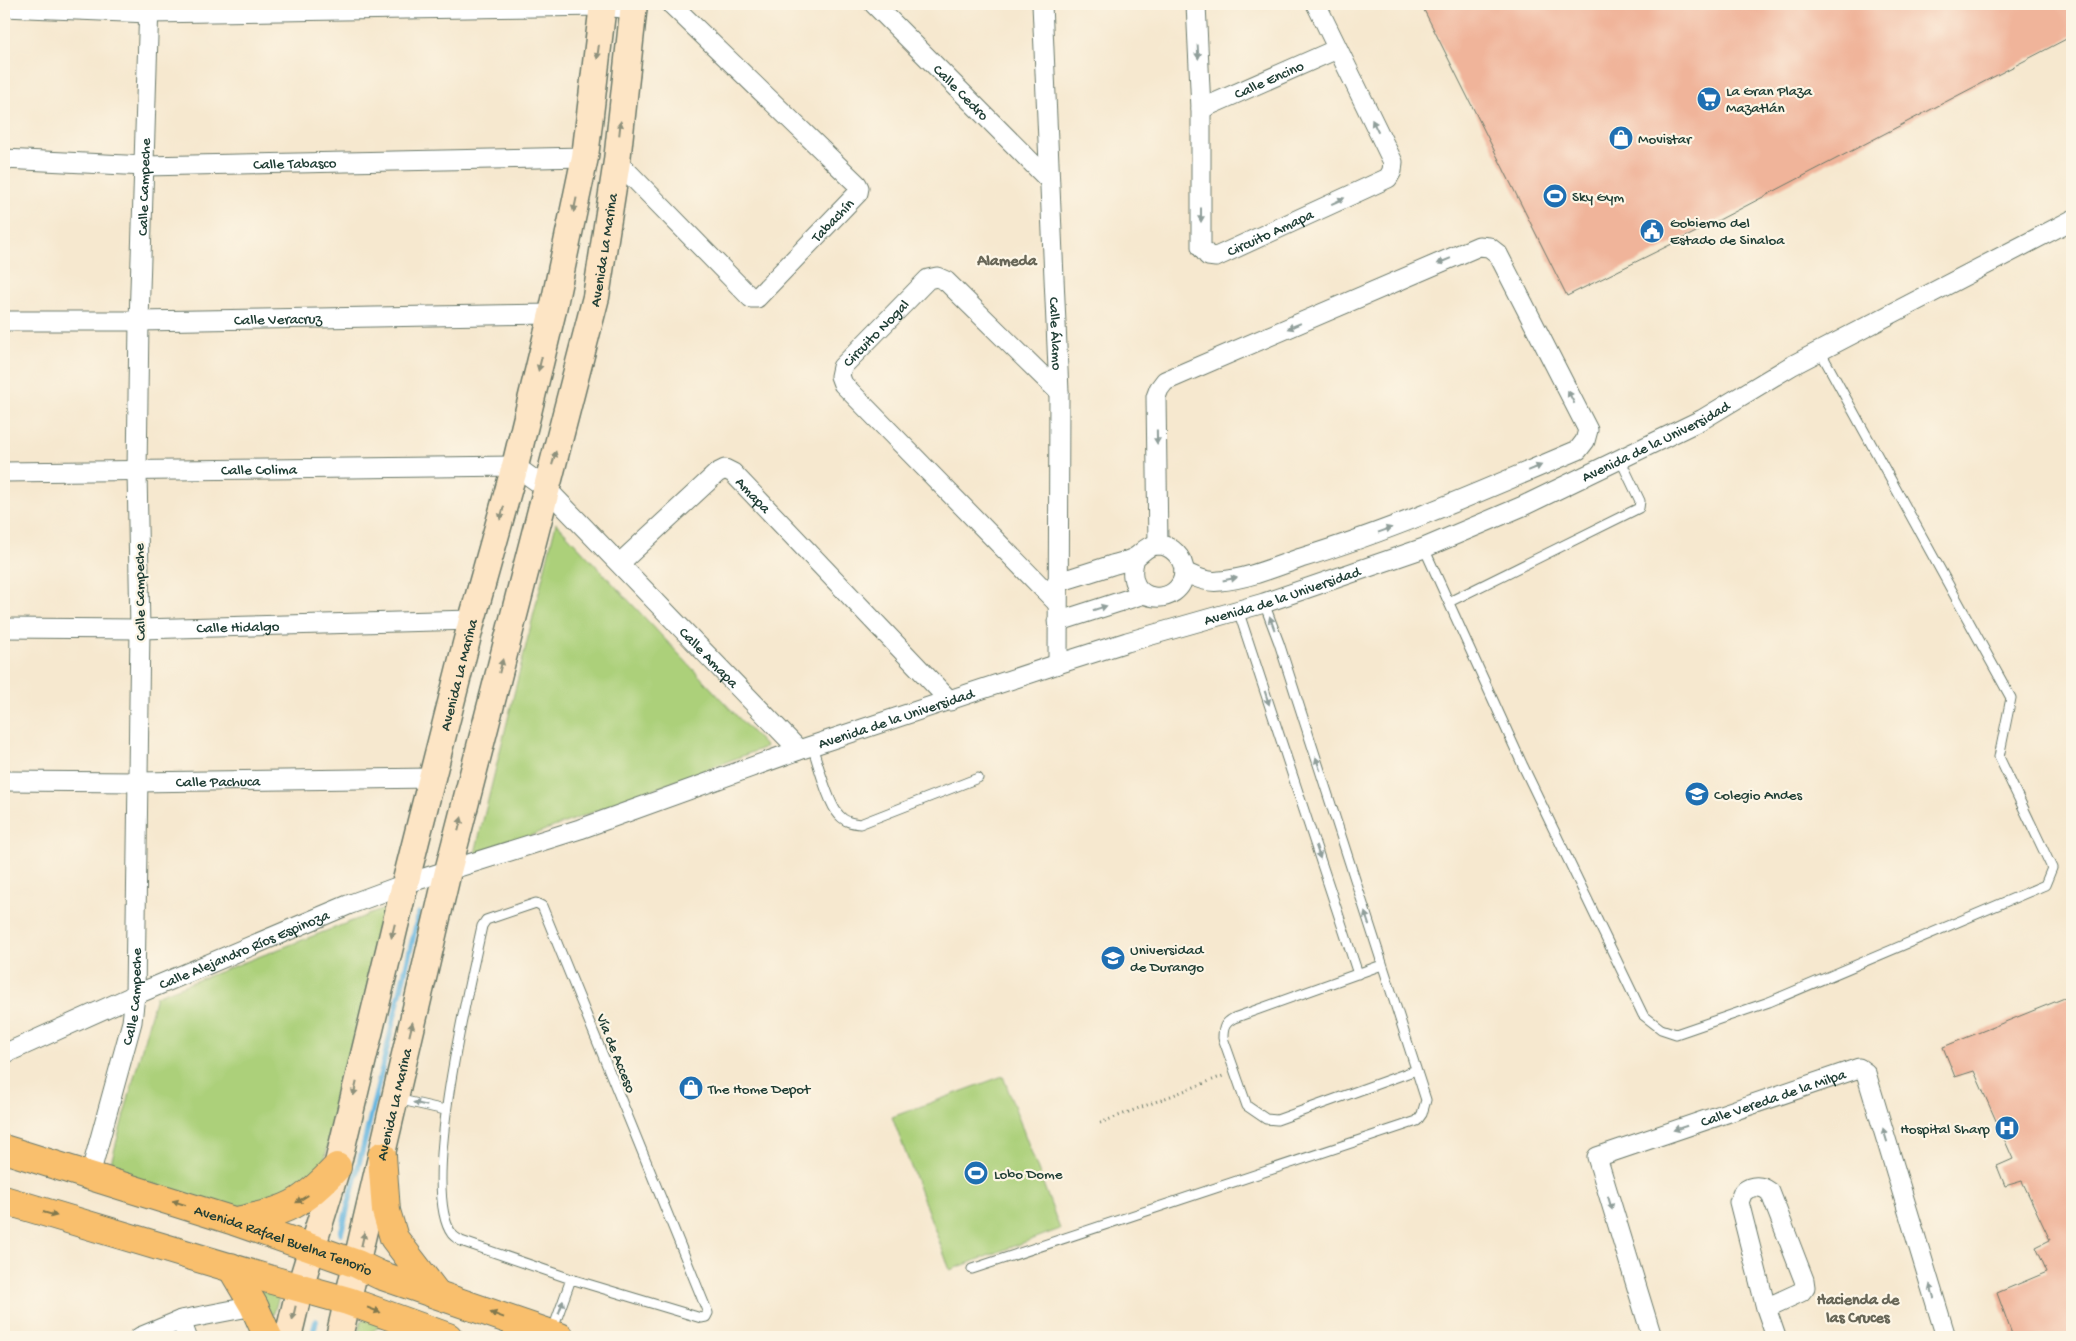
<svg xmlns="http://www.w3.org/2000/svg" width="2076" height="1341" viewBox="0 0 2076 1341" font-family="'Gochi Hand',sans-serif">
<rect width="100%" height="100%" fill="#fcf5e5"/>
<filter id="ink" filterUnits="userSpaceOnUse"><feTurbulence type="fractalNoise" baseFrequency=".02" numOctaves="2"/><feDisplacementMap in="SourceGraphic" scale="10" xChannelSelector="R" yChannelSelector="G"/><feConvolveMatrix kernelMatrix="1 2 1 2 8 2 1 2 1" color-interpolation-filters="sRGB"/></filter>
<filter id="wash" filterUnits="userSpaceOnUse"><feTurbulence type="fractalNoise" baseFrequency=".0096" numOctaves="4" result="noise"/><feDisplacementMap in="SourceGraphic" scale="20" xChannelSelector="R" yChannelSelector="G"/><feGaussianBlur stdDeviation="1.12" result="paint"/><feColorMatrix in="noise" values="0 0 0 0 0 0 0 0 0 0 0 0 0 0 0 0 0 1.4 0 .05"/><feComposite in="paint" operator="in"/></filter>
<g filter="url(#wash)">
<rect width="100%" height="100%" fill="#f6e8cf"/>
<path fill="#acd07a" stroke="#668657" d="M556 523 766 747 474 857Z
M389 907 321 1173 298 1195 242 1208 218 1205 109 1170 156 996Z
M1003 1076 1060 1229 950 1270 892 1117Z
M253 1288 279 1296 273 1316Z
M366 1319 383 1325 362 1337H358L361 1321Z"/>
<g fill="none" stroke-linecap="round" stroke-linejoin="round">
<path stroke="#65b6e0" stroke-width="5.5" d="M341 1233 365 1140 419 913
M312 1337 316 1321"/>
</g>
<g id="blocks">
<path fill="#f0b49a" d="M1421 4H2072V36L1694 233 1567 296Z
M2072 995V1337H2013L1997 1293 2047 1272 2036 1247 2050 1240 2022 1181 2005 1186 1997 1166 2013 1159 1974 1071 1955 1077 1943 1047Z"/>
</g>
</g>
<g filter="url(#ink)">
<use href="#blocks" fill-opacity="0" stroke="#6a796a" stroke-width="1"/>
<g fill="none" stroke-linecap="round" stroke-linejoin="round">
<defs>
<path id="service" d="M1424 548 1523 766 1643 1015 1661 1029 1676 1034 1769 1002 2045 885 2052 868 1999 757 2011 698 1820 351
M1449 602 1639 508 1640 501 1620 459
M1238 610 1358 974
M812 746C818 763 828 804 839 815 845 822 852 823 860 824L978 778
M536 903 542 906 708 1313 706 1317 701 1318 571 1279 461 1241C458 1239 454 1237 452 1234 419 1190 470 983 482 926L486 920Z
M1382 965 1234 1018C1225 1023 1223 1027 1223 1038L1247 1106 1266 1119 1277 1120 1416 1070
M397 1099 445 1110
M972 1269 1417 1121 1422 1114 1426 1100 1279 643 1264 603
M552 1332 571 1279"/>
<g id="minor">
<path id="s1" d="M874 4 1049 180"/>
<path id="s2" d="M1042 4 1059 392 1058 664"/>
<path id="s3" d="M1196 4 1201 109V247L1208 256 1216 257 1388 178 1392 171 1393 162 1316 4"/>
<path d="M4 7 149 13 603 6 633 9"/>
<path id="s4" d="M1201 109 1337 49"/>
<path id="s5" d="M4 159 145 166 585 157"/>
<path id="s6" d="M617 161 751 298H757L858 193 859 188 857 184 671 4"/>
<path id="s7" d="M4 321H139L552 314"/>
<path id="s8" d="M4 472 515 466 546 488 799 750"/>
<path d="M1158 545 1156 397 1159 389 1165 381 1479 246 1489 247 1498 254 1588 430 1585 441 1578 450C1486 489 1396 529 1301 558 1275 567 1247 579 1220 581 1206 583 1196 577 1184 572"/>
<path id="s9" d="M620 563 717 473 725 469 733 473 950 701"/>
<path d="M1057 582C1076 577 1094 571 1112 565 1119 563 1128 561 1134 558 1143 553 1145 546 1157 545 1171 544 1184 558 1184 572 1183 608 1120 607 1135 558"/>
<path id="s10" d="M1057 603 843 384 840 376 842 367 928 279 937 277 946 281 1059 392"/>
<path d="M1057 622 1144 594"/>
<path id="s11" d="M4 628 140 629 472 620"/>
<path id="s12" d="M4 781 137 782 432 778"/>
<path id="s13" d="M4 1054 135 995 348 905 405 884 580 829 799 750 1058 664 1127 642 1264 603 1424 548 1523 506 1703 419 1791 366 2072 220"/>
<path id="s14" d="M90 1175 132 1022 135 995 140 629 137 472 139 321 149 4"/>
<path d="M1766 1308 1801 1292 1805 1287 1804 1280 1770 1192C1761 1185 1752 1185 1743 1192L1739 1202 1766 1308 1776 1337"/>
<path d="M181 1320 187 1337"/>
<path d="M140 1337 181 1320 254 1306"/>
<path id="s15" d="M1652 1337 1597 1157 1859 1068 1866 1073 1946 1337"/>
</g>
<g id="secondary">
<path id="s16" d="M288 1337 300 1287 337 1167 405 884 472 620 515 466 552 314 585 157 603 4"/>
<path id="s17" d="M339 1337 448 871 596 297 617 161 634 4"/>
</g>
<g id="primary">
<path id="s18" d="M4 1149 234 1221 357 1264 380 1275 560 1337"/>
<path d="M382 1156 386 1211 394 1238 436 1293"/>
<path d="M4 1200 272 1280 348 1301 448 1337"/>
<path d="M236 1221C288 1211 301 1205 337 1167"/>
<path d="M231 1267 254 1306 268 1337"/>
</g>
</defs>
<use href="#service" stroke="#6a796a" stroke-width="11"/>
<use href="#minor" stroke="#6a796a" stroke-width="21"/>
<use href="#secondary" stroke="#6a796a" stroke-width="29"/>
<use href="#primary" stroke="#6a796a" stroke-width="30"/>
<path stroke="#6a796a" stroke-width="3" stroke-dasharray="1 4" stroke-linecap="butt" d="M1100 1123 1223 1076"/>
<use href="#service" stroke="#fff" stroke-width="9"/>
<use href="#minor" stroke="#fff" stroke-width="19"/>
<use href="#secondary" stroke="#fde5c5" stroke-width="26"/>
<use href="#primary" stroke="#f9bf6d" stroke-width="28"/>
</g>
<defs><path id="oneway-solid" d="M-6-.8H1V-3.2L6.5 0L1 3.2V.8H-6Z" transform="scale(1.25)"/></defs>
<g fill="#8e917c">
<use href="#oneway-solid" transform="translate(598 52) rotate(97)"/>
<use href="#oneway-solid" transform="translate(620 128) rotate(-84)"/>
<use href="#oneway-solid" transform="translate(575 205) rotate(102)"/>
<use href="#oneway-solid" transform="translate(540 364) rotate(104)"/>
<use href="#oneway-solid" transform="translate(554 458) rotate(-75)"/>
<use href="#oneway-solid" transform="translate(502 513) rotate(106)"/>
<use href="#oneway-solid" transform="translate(501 666) rotate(-76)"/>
<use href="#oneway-solid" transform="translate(460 824) rotate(-76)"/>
<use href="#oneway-solid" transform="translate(393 931) rotate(104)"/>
<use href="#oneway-solid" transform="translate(411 1029) rotate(-77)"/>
<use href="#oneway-solid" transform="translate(355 1089) rotate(103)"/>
<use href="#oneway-solid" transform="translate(363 1239) rotate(-77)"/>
<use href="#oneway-solid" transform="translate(294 1313) rotate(103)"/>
</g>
<g fill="#8f9e9a">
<use href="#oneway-solid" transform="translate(1198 52) rotate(87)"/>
<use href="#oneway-solid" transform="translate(1375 126) rotate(-116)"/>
<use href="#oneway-solid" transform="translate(1338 201) rotate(-25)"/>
<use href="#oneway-solid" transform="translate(1201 215) rotate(90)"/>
<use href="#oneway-solid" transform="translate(1444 261) rotate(157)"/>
<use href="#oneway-solid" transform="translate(1294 326) rotate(157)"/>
<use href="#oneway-solid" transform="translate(1571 397) rotate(-117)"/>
<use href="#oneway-solid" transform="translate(1157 437) rotate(89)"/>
<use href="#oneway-solid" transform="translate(1535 468) rotate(-23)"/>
<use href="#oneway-solid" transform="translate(1385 530) rotate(-20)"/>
<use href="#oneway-solid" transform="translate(1230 579) rotate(-11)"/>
<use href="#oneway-solid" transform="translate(1100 608) rotate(-18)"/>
<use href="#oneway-solid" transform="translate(1272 623) rotate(-110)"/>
<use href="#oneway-solid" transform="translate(1267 698) rotate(72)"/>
<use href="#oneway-solid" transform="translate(1318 764) rotate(-108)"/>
<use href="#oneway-solid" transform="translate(1318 852) rotate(72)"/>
<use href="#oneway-solid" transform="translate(1367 919) rotate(-108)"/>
<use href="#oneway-solid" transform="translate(420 1104) rotate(-167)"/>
<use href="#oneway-solid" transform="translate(1680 1128) rotate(162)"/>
<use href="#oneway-solid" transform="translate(1885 1135) rotate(-107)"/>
<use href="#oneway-solid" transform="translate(1610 1203) rotate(73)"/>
<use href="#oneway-solid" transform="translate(1932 1291) rotate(-107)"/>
<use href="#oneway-solid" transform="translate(561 1307) rotate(-70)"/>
</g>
<g fill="#81784e">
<use href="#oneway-solid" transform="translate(302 1199) rotate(148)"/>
<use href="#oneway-solid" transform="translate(179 1203) rotate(-162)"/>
<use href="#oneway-solid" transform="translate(50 1214) rotate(16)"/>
<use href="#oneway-solid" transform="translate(374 1310) rotate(21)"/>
<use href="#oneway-solid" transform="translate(497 1315) rotate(-160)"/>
</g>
</g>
<defs>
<symbol id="supermarket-disc" viewBox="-11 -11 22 22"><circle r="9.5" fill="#1f6fb2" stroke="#fcf5e5"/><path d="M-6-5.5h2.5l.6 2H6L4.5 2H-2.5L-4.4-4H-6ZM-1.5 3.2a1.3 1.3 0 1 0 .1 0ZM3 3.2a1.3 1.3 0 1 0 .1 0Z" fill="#fff"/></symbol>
<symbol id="shop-disc" viewBox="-11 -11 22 22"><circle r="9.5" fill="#1f6fb2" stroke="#fcf5e5"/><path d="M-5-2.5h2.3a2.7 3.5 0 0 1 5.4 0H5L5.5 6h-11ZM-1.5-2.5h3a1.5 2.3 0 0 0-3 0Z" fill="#fff"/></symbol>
<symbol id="stadium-disc" viewBox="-11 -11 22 22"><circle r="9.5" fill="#1f6fb2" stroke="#fcf5e5"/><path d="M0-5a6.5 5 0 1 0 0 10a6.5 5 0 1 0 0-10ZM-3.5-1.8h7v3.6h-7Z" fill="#fff"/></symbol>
<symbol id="civic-disc" viewBox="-11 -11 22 22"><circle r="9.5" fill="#1f6fb2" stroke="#fcf5e5"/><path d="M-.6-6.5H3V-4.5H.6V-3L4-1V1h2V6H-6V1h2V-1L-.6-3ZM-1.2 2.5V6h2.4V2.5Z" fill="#fff"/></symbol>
<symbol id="school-disc" viewBox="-11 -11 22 22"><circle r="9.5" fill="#1f6fb2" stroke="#fcf5e5"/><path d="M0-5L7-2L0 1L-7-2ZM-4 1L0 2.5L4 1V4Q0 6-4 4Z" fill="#fff"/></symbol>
<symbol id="university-disc" viewBox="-11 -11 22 22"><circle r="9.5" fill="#1f6fb2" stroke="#fcf5e5"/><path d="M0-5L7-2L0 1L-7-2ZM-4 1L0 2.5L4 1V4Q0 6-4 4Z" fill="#fff"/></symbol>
<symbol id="hospital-disc" viewBox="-11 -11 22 22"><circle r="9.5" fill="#1f6fb2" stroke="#fcf5e5"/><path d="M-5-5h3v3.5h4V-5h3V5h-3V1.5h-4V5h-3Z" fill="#fff"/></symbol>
</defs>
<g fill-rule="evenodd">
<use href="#supermarket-disc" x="1695" y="85" width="28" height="28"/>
<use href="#shop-disc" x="1607" y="124" width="28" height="28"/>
<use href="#stadium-disc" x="1541" y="182" width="28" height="28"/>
<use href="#civic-disc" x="1638" y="217" width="28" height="28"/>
<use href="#school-disc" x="1683" y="780" width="28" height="28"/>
<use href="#university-disc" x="1099" y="944" width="28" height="28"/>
<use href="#shop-disc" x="677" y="1074" width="28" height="28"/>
<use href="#hospital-disc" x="1993" y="1114" width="28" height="28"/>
<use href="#stadium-disc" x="962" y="1159" width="28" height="28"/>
</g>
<g text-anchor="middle" stroke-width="4.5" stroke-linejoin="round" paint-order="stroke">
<g font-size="15" fill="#1f3d34" stroke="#fcf5e5">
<text dy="5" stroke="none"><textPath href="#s4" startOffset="74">Calle Encino</textPath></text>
<text dy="5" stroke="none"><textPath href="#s1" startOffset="124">Calle Cedro</textPath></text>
<text dy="5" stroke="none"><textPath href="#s5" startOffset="291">Calle Tabasco</textPath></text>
<text dy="5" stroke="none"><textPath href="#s14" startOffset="994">Calle Campeche</textPath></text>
<text dy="5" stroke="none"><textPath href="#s6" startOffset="306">Tabachín</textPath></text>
<text dy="5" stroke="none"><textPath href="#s3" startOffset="322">Circuito Amapa</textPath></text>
<text dy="5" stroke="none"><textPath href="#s17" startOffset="1119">Avenida La Marina</textPath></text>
<text dy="5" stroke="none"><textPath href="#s7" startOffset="274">Calle Veracruz</textPath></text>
<text dy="5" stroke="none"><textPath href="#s10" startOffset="372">Circuito Nogal</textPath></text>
<text dy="5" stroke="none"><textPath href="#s2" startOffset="330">Calle Álamo</textPath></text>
<text dy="5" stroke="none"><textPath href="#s13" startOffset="1764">Avenida de la Universidad</textPath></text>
<text dy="5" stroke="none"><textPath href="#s8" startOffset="255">Calle Colima</textPath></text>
<text dy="5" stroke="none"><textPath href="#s9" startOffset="180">Amapa</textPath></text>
<text transform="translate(139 592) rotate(-91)" y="5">Calle Campeche</text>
<text dy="5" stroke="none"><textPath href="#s13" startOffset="1359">Avenida de la Universidad</textPath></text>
<text dy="5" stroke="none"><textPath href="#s11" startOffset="234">Calle Hidalgo</textPath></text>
<text dy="5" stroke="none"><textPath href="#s8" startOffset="784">Calle Amapa</textPath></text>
<text dy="5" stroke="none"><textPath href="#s16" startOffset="684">Avenida La Marina</textPath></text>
<text dy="5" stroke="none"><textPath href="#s13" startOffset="954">Avenida de la Universidad</textPath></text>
<text dy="5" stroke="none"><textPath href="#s12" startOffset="214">Calle Pachuca</textPath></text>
<text dy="5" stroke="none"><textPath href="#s13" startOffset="262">Calle Alejandro Ríos Espinoza</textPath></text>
<text dy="5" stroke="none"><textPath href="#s14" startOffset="184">Calle Campeche</textPath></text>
<text transform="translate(617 1053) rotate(68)" y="5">Vía de Acceso</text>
<text dy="5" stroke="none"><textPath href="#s15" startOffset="374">Calle Vereda de la Milpa</textPath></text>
<text dy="5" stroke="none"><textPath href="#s17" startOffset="239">Avenida La Marina</textPath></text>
<text dy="5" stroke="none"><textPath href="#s18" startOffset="294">Avenida Rafael Buelna Tenorio</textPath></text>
</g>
<g font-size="15" fill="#1f3d34" stroke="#fcf5e5" text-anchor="start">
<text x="1726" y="95">La Gran Plaza<tspan x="1726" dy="17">Mazatlán</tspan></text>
<text x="1638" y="143">Movistar</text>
<text x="1572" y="201">Sky Gym</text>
<text x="1670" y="227">Gobierno del<tspan x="1670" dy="17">Estado de Sinaloa</tspan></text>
<text x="1714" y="799">Colegio Andes</text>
<text x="1130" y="954">Universidad<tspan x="1130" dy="17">de Durango</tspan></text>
<text x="708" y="1093">The Home Depot</text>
<text x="1990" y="1133" text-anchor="end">Hospital Sharp</text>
<text x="994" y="1178">Lobo Dome</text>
</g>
<g font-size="16" font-weight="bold" fill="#686758" stroke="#fcf5e5">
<text x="1007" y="265">Alameda</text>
<text x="1858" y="1304">Hacienda de<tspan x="1858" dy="18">las Cruces</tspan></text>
</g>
</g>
<rect width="2076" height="1341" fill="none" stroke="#fcf5e5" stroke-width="20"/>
</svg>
